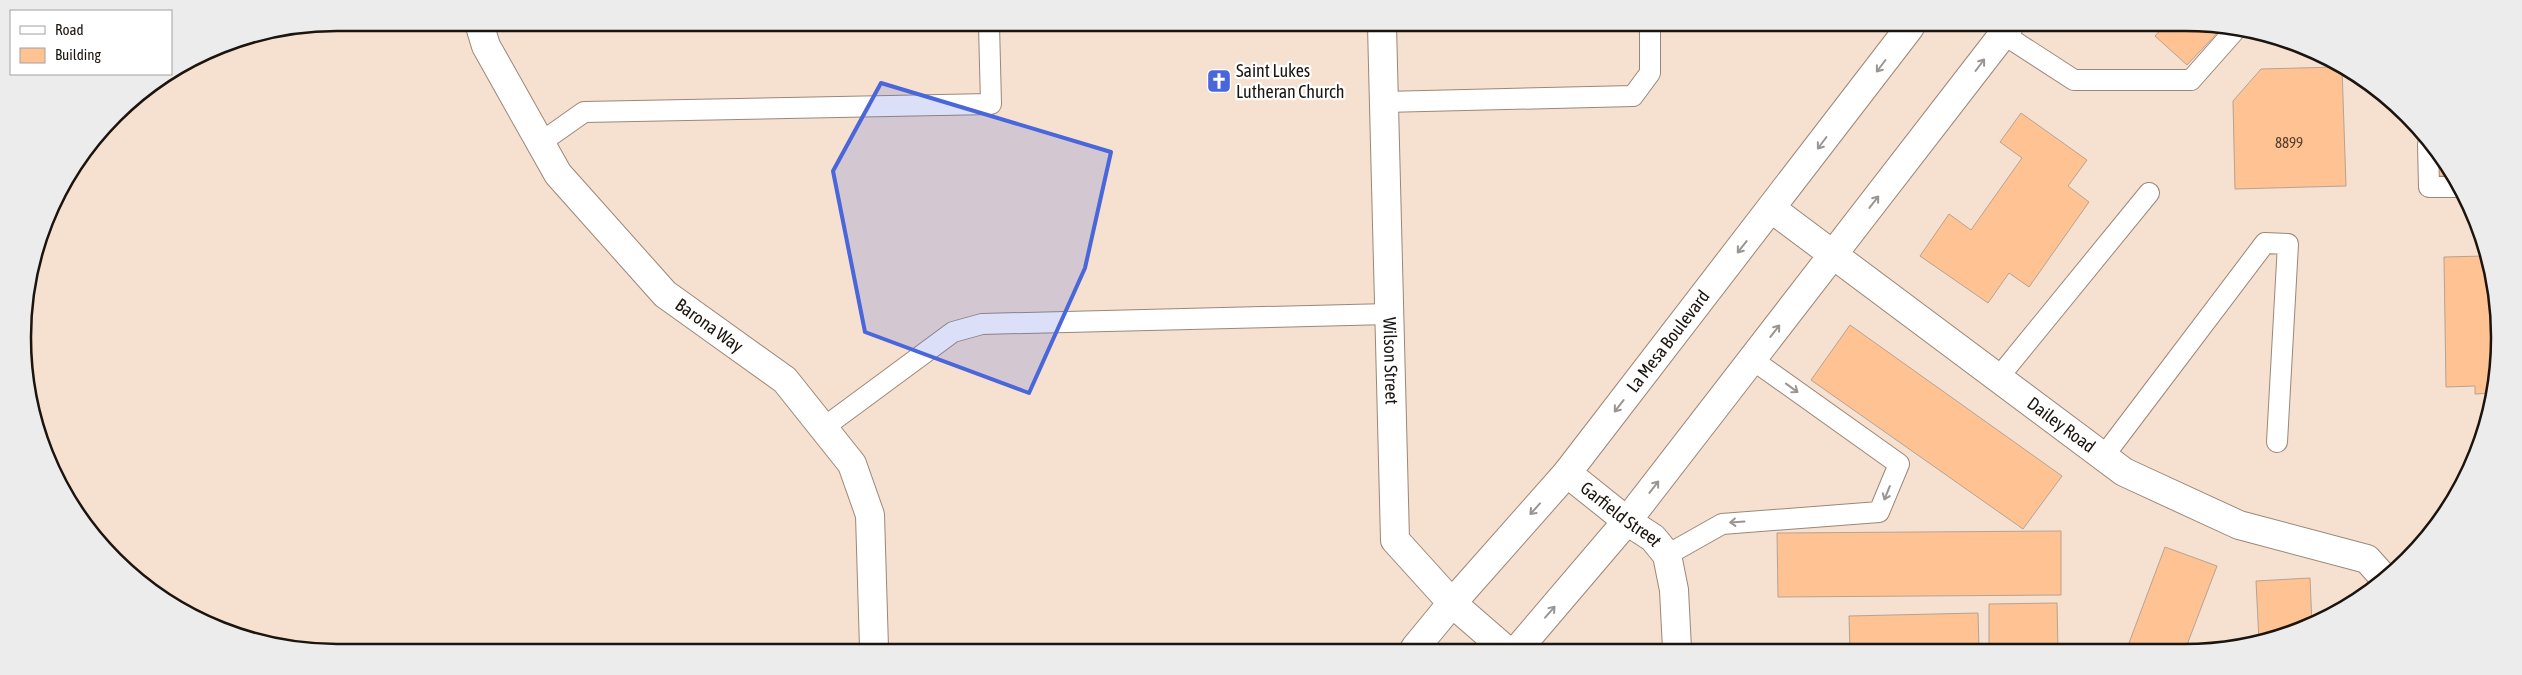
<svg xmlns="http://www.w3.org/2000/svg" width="2522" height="675" viewBox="0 0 2522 675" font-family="'Asap Condensed',sans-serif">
<rect width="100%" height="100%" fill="#f6e1d0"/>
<path fill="#ffc292" stroke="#b7a293" d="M2162 28H2222L2187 65 2155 36Z
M2338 67 2342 68 2346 186 2235 189 2233 101 2261 69Z
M2021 113 2087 160 2068 186 2089 202 2029 287 2009 273 1988 303 1920 256 1949 214 1971 230 2022 158 2000 142Z
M2432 148 2446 162 2452 176H2433Z
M2485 256 2493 276V393L2475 394V386L2446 387 2444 257Z
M1850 325 2062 476 2023 529 1811 380Z
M2061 531V595L1778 597 1777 533Z
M2165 547 2217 566 2185 650H2147L2129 643Z
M2310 578 2312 624 2305 628 2259 641 2256 581Z
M2057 603 2058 650 1989 649V604Z
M1978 613 1979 649H1850L1849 616Z"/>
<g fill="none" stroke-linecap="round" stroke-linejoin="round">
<defs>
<path id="service" d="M2003 34 2074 80H2191L2237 28
M1384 102 1633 96 1650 73V27
M540 143 584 112 991 104 989 25
M2428 144 2429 187H2456
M1998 378 2149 193
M823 428 953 332 982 324 1389 314
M2103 457 2265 243 2288 244 2277 442
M1667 555 1722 524 1879 512 1899 464 1753 360"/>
<g id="minor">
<path id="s1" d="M479 23 486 46 558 174 665 294 785 380 852 464 870 515 874 648"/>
<path id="s2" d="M1382 26 1395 540 1452 603 1505 649"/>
<path id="s3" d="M1772 209 2124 472 2239 525 2367 559 2385 579"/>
</g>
<g id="tertiary">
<path id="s4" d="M1567 473 1627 521 1653 538 1667 555 1674 590 1677 649"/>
</g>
<g id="primary">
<path id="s5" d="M1415 648 1452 603 1567 473 1910 27"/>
<path d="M1518 649 1627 521 2008 28"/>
</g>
</defs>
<use href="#service" stroke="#9b8778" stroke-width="22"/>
<use href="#minor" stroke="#9b8778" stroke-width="30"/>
<use href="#tertiary" stroke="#9b8778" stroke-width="30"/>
<use href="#primary" stroke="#9b8778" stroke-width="30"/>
<use href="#service" stroke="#fff" stroke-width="20"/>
<use href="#minor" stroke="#fff" stroke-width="28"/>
<use href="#tertiary" stroke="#fff" stroke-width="28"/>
<use href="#primary" stroke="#fff" stroke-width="28"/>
</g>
<defs><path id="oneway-shaft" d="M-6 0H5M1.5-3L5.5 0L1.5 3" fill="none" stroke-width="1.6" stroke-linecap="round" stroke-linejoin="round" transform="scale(1.25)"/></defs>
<g stroke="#989593">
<use href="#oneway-shaft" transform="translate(1980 65) rotate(-53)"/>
<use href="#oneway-shaft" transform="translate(1881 66) rotate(127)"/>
<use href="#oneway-shaft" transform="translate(1822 143) rotate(127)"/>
<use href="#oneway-shaft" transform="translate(1874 202) rotate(-52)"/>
<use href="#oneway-shaft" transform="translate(1742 247) rotate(128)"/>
<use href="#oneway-shaft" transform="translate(1775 331) rotate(-52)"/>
<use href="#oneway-shaft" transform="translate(1792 388) rotate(36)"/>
<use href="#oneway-shaft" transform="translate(1619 406) rotate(128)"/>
<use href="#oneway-shaft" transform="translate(1654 487) rotate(-52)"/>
<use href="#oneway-shaft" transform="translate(1887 493) rotate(112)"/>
<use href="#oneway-shaft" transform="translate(1535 509) rotate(132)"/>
<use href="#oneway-shaft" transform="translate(1737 522) rotate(176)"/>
<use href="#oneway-shaft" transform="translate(1550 612) rotate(-49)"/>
</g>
<path fill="#4966da" fill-opacity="0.2" stroke="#4966da" stroke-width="4" stroke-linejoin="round" d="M881 83 1111 152 1085 268 1029 393 865 332 833 171Z"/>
<defs>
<symbol id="church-square" viewBox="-11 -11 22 22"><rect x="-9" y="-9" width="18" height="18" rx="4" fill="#4966da" stroke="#fff"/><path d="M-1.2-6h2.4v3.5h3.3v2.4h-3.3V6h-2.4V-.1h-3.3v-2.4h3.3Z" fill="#fff"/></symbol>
</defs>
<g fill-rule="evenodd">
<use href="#church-square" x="1205" y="67" width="28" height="28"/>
</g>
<g text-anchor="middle" stroke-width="4.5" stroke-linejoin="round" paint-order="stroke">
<g font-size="15" fill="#544030">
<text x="2289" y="148">8899</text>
</g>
<g font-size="18" fill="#1b140f" stroke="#fff" text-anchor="start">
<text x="1236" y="77">Saint Lukes<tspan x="1236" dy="21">Lutheran Church</tspan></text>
</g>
<g font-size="18" fill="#1b140f" stroke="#fff">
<text dy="6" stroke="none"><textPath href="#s1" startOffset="386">Barona Way</textPath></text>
<text dy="6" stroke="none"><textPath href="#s5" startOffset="398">La Mesa Boulevard</textPath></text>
<text dy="6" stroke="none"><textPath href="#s2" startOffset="335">Wilson Street</textPath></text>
<text dy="6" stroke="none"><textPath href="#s3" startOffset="361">Dailey Road</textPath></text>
<text dy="6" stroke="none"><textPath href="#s4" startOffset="68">Garfield Street</textPath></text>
</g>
</g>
<path d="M0 0H2522V675H0ZM337 31H2185A306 306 0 0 1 2491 337V338A306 306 0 0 1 2185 644H337A306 306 0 0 1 31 338V337A306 306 0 0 1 337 31Z" fill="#edecec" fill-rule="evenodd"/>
<path fill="none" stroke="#1b140f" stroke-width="2.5" d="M337 31H2185A306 306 0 0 1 2491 337V338A306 306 0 0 1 2185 644H337A306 306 0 0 1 31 338V337A306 306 0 0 1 337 31Z"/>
<rect x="10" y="10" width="162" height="65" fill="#ffffff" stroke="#a4a19f"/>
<rect x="20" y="26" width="25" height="8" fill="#ffffff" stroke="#a4a19f"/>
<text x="55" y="35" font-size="15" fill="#1b140f">Road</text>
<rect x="20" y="48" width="25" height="15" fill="#ffc292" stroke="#a4a19f"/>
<text x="55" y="60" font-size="15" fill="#1b140f">Building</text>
</svg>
